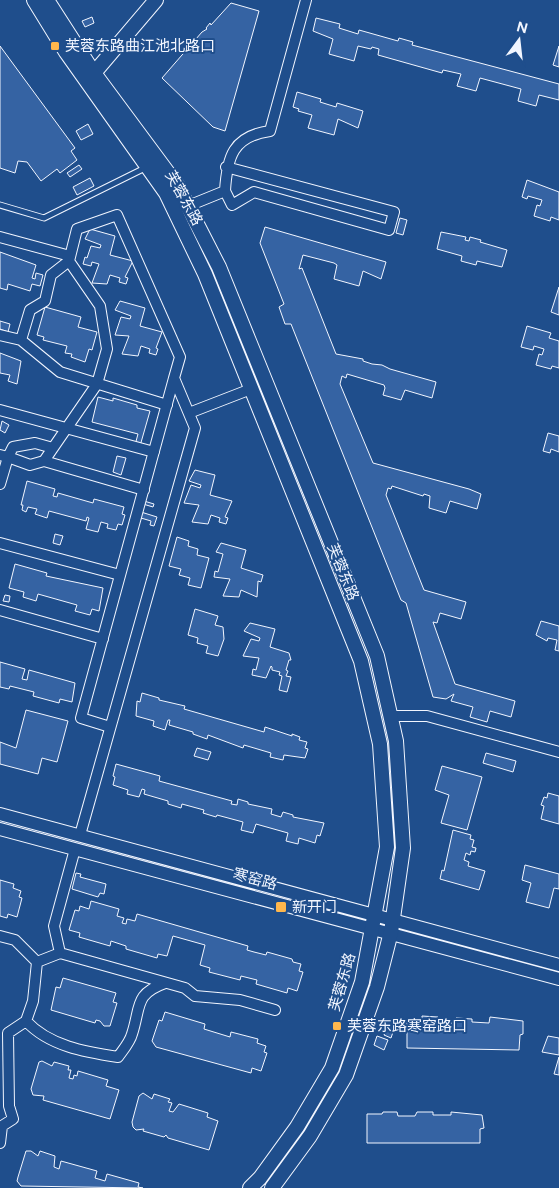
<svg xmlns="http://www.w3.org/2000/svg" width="559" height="1188" viewBox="0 0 559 1188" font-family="Figtree,'Noto Sans SC',sans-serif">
<rect width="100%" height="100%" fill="#1f4e8c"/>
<path fill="#3563a3" stroke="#f2f6ff" d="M231 3 259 11 225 131 213 127 162 78 202 32 207 29 206 28 210 23 211 25Z
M92 17 94 23 85 27 82 21Z
M316 18 340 24 339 28 358 34 359 30 398 41 399 38 413 42 412 45 559 84V100L539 95 536 106 518 101 521 89 480 78 476 91 457 86 461 74 443 70 442 73 378 55 379 49 372 47 371 49 358 46 354 61 329 54 333 39 313 31Z
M0 46 75 148 71 151 77 160 60 173 57 169 41 181 27 162 18 161 15 173 0 168Z
M559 46V67L553 65Z
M297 92 321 99 320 102 336 107 337 103 363 111 358 128 338 119 334 135 308 128 312 115 298 111 299 109 293 107Z
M88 124 93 134 81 140 76 131Z
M79 165 82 169 70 177 67 173Z
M90 178 94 186 77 195 73 187Z
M527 180 559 192V220L551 217 550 221 534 216 537 205 540 206 542 200 528 196 527 199 522 197Z
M400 218 407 220 403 235 396 233Z
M265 227 386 262 381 279 363 271 359 286 334 279 337 265 334 263 303 255 299 269 302 268 336 354 363 359V361L372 364 382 365 390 369 436 382 432 398 405 390 401 400 383 395 385 388 384 385 347 374 346 378 342 376 340 384 373 463 469 489 481 494 477 509 450 501 446 513 429 508 430 496 424 494 423 496 392 486 391 489 388 488 386 495 424 590 466 602 461 619 440 613 437 623 433 622 455 684 515 701 511 717 490 711 487 722 470 717 473 707 451 701 454 694 446 699 433 697 406 603 401 600 291 324H285L279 307 284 304 260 243Z
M90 229 115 236 110 255 133 261 125 277 128 278 126 284 119 282 120 278 110 275 107 284 92 283 99 264 92 262 91 266 83 264 85 257 87 258 91 246 100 248 101 245 85 239Z
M441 232 466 237 465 240 469 241 470 237 481 240 480 242 507 250 502 267 477 261 476 265 461 261 462 256 437 249Z
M0 252 36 265 32 278 35 279 36 273 43 275 40 286 32 284 30 291 8 284 7 290 0 288Z
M559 287V315L551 312Z
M120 301 145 308 140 326 162 332 156 348 158 349 156 355 149 353 150 349 141 346 138 356 122 354 129 336 115 335 121 317 130 319 131 316 115 310Z
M45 307 81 317 78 327 97 332 92 350 89 349 85 362 71 357 72 354 65 353 67 346 43 340 44 337 37 335Z
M0 321 10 324 8 332 0 329Z
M527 326 551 333 549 338 559 341V368L552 366 551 369 536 365 539 354 542 355 544 349 534 346 533 350 521 347Z
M0 353 21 361 17 384 8 381 10 375 0 373Z
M98 397 113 401V398L137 405V408L150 411 140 446 135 445 138 434 92 422Z
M2 421 9 425 5 433 0 430Z
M548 433 559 436V452L551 449 550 453 543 451Z
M117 456 126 458 121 475 113 472Z
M195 470 215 475 210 495 232 501 225 517 228 518 226 524 219 522 220 518 211 515 208 524 192 522 199 505 184 503 191 485 200 488 201 485 189 481Z
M27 481 55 489 53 496 57 497 58 493 93 503 94 499 124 507 122 514 125 515 122 525 118 524 116 530 107 528 108 524 101 522 98 532 86 529 89 518 87 517 86 521 49 511 47 518 35 514 37 509 28 507 26 512 22 510 23 505H21Z
M144 501 154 504 153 507 143 504Z
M141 512 157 517 154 526 150 525 151 521 141 518 140 522H138Z
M55 534 63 536 60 545 53 543Z
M177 537 189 541 188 546 198 549 197 555 209 558 201 588 188 585 190 578 179 575 181 569 169 566Z
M221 543 246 550 241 568 263 575 261 582 258 581 257 597 241 590 239 597 223 596 230 579 214 577 215 571 218 572 223 554 216 552Z
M15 564 47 573 46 576 103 588 99 611 92 609 90 615 75 611 77 605 38 594 36 601 23 597 24 592 9 588Z
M5 595 10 596 9 602 3 601Z
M195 609 218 616 215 625 223 627 224 639 218 656 206 653 208 646 197 643 198 638 188 635Z
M541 621 559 626V651L555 650 557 640 548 638 547 641 536 635Z
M250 623 275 629 270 647 289 653 291 660H289L286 670 288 671 286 676 291 677 287 692 279 690 282 676 279 675 280 672 272 670V667L271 666 266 678 252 675 253 669 256 670 259 658 243 656 251 639 259 641 260 638 244 631Z
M0 662 25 669 22 679 27 680 29 670 75 683 72 702 60 699 59 703 33 696 34 692 10 686 9 689 0 687Z
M142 693 159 698V700L185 706 184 709 264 732 265 727 292 736V734L300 737 299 740 307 742 305 748 308 749 305 758 284 755 283 760 270 757 271 753 244 745 243 748 208 735 207 739 193 734V732L169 725 170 720H168L165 730 153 726 154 721 136 716 137 701 140 702Z
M26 710 68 721 57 762 42 758 38 774 0 764V742L16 748Z
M197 748 211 752 208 760 194 756Z
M486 753 516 761 513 772 483 763Z
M116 764 160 776 159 781 232 801 231 804 237 805 238 799 248 802V804L272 809 271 814 281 817 283 812 293 815V817L324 823 320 836 317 835 315 843 299 838 298 844 286 841 288 833 256 824 253 833 241 830 243 822 217 815 216 817 203 813 204 810 182 804 181 808 168 804V801L144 794 145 790 142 789 139 797 127 794 128 790 113 785 115 777 113 776Z
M442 766 482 777 467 830 441 823 449 795 435 790Z
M548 793 559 796V824L541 819 544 806 541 805 544 797 547 798Z
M453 830 471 835 470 839 474 840 472 847 476 848 475 852 471 851 470 855 466 853 464 860 469 862 468 866 485 871 479 890 440 879 442 870 444 871Z
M525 865 559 874V889L554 888 549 908 526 902 531 883 522 880Z
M76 873 81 874 80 877 106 884 104 894 100 893 98 897 72 889Z
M0 880 14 884 13 888 21 891 19 897 22 898 17 917 8 914 7 918 0 916Z
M91 901 119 909 117 916 124 918 122 923 126 924 127 919 135 921 137 914 248 946 247 950 254 952 266 955 267 952 292 959 293 962 301 964 299 971 303 972 297 991 288 988 287 993 256 984 257 980 241 976 240 980 209 972 210 968 200 965 205 945 173 936 167 956 158 954 157 958 126 949V946L111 941 110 946 79 937 80 933 69 930 75 910 79 911 80 906 89 909Z
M63 978 116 993 113 1002 117 1003 110 1026H104L100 1021 96 1020 95 1023 51 1010 56 987 60 988Z
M165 1012 205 1024 204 1029 230 1037 231 1032 258 1039 257 1043 266 1046 264 1052 267 1053 261 1071 252 1068 251 1073 156 1047 152 1041 159 1020 162 1021Z
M422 1016 438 1017V1023H455L456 1018 472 1019V1022L489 1023 490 1017 523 1021V1034L520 1035 519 1050 407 1048V1020H422Z
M387 1027 394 1029 391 1038 384 1035Z
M377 1036 388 1040 384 1050 374 1045Z
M548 1036 559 1038V1055L542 1052Z
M559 1057V1075L554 1074Z
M42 1061 52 1066 54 1062 69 1066 68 1070H71L69 1078 73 1079 74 1075 77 1076 78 1071 108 1080 106 1086 119 1090 110 1119 43 1100 44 1096 33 1095 31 1089 39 1062Z
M143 1093 152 1099 154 1094 170 1099 168 1102 172 1103 169 1111 173 1112 179 1104 208 1113 207 1117 218 1121 209 1150 168 1138 166 1135 164 1137 143 1131 144 1129 136 1130 133 1127 132 1122 139 1096Z
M383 1112H397L398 1116H415L417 1112H433V1115H451V1112L482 1115 484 1128 480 1129V1143H367V1114H382Z
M26 1151H31L38 1156 40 1151 55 1156 54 1167 59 1169 61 1161 97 1171 95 1178 105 1181 107 1174 139 1183 138 1187 143 1188 21 1186 17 1181 18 1177Z"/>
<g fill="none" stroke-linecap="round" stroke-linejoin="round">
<defs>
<path id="service" d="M0 205 44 218 147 167"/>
<path id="minor" d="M225 191 232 205 254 192 389 230 394 212 226 167
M188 206 225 191C227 157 233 136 270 131L306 0
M0 237 70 256
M0 335 21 340 60 372 167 405
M21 340 30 310 45 301 51 275 69 261
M0 410 154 452
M189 413 251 389
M0 455 8 457 13 447 35 443 53 448
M0 484 8 457 30 465 44 461
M144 490 44 461 97 384 107 349 100 306 69 261 77 229 117 215 180 357 174 378
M0 543 120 575
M0 610 103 639
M390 716H427L559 752
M80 835 195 428 174 378 81 718 110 727
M0 936 15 940 37 962
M60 953 185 988 195 996 240 1000 275 1010
M26 1021C49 1046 85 1052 118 1057 123 1050 130 1042 132 1034 141 1007 134 994 165 983
M0 1143 2 1126 13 1119 9 1106 8 1033 26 1021 33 1001 37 962 60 953 54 926 75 849"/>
<path id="tertiary" d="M0 814 559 965
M0 829 559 979"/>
<path id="secondary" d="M34 0 66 52 166 193 205 274 361 661 380 744 387 847 362 982 332 1068 297 1127 260 1178 250 1188
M47 0 94 73 177 185 219 267 377 656 396 741 403 848 391 932 377 987 346 1075 310 1136 272 1188
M94 73 156 0"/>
</defs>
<use href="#service" stroke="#f2f6ff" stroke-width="7"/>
<use href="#minor" stroke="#f2f6ff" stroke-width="12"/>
<use href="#tertiary" stroke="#f2f6ff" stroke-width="14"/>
<use href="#secondary" stroke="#f2f6ff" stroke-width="16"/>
<use href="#service" stroke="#1f4e8c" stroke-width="5"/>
<use href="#minor" stroke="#1f4e8c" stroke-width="10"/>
<use href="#tertiary" stroke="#1f4e8c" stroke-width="12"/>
<use href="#secondary" stroke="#1f4e8c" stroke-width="14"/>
</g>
<g fill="#ffb74d" stroke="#1f4e8c" stroke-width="2">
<rect x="50" y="41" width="10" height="10" rx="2.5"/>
<rect x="275" y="901" width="12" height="12" rx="2.5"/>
<rect x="332" y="1021" width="10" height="10" rx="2.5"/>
</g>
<g text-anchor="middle" stroke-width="4" stroke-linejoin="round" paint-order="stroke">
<g font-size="15" fill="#f2f6ff" stroke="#1f4e8c" text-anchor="start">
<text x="65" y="51">芙蓉东路曲江池北路口</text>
<text x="292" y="912">新开门</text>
<text x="347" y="1031">芙蓉东路寒窑路口</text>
</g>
<g font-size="15" fill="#f2f6ff" stroke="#1f4e8c">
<text transform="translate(184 198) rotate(61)" y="5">芙蓉东路</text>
<text transform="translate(343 572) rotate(68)" y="5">芙蓉东路</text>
<text transform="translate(255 879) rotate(15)" y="5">寒窑路</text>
<text transform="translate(342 982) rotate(-74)" y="5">芙蓉东路</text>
</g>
</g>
<g transform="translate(519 40) rotate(15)" stroke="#1f4e8c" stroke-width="4" paint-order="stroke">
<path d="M0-4L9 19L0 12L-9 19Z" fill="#f2f6ff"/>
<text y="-8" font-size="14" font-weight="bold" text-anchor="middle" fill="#f2f6ff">N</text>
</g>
</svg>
